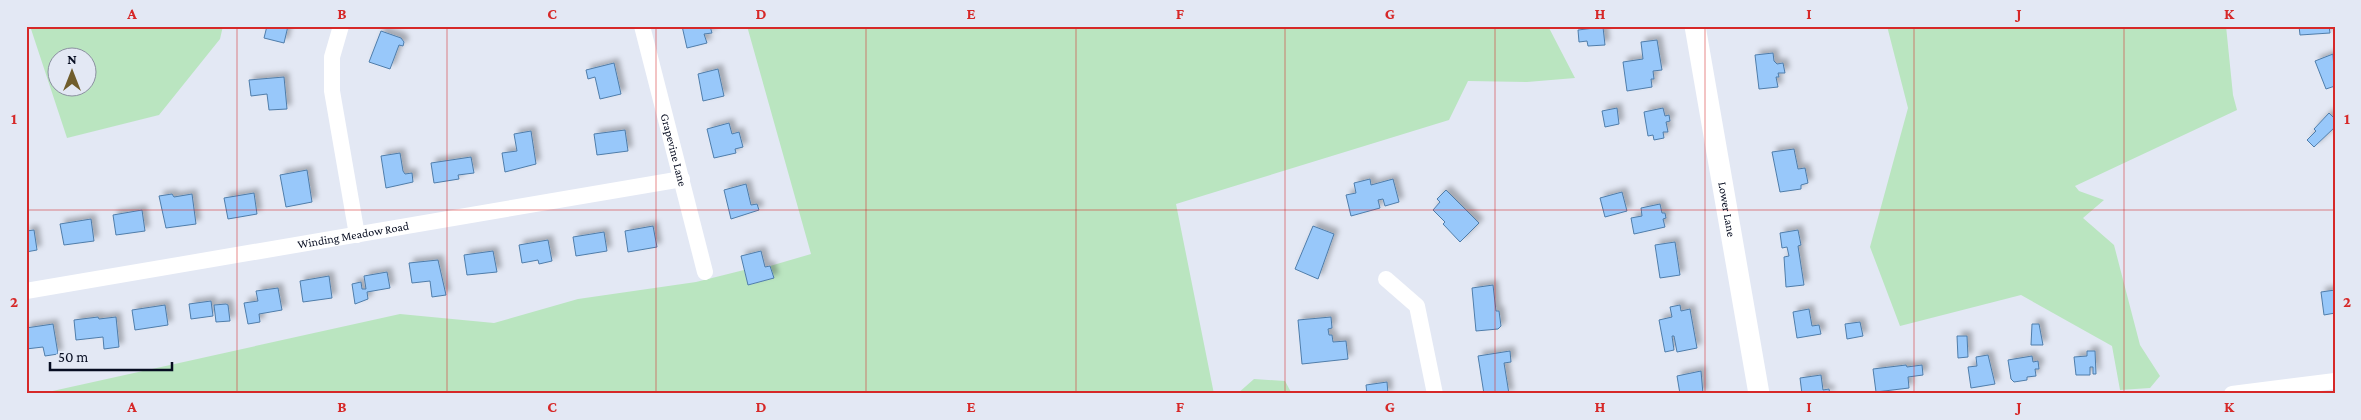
<svg xmlns="http://www.w3.org/2000/svg" width="2361" height="420" viewBox="0 0 2361 420" font-family="'Crimson Pro',serif">
<defs>
<filter id="shadow"><feDropShadow dx="4.5" dy="-4.5" stdDeviation="2.5" flood-color="#0004"/></filter>
</defs>
<rect width="100%" height="100%" fill="#e3e8f4"/>
<path fill="#bae5c0" fill-rule="evenodd" d="M30 26H223L220 39 159 115 67 138ZM58 58H88V88H58Z
M747 26H1548L1575 78 1527 82 1468 81 1449 120 1176 204 1214 394H39L400 314 494 323 578 299 696 282 744 270 749 285 773 278 770 266 811 254Z
M1887 26H2226L2233 95 2237 110 2075 186 2079 191 2104 200 2083 218 2114 245 2140 345 2160 376 2150 388 2120 390 2112 346 2021 295 1900 326 1870 247 1908 108Z
M1254 379 1285 381 1292 394H1237Z"/>
<path fill="#98c8fa" stroke="#4f7daa" filter="url(#shadow)" d="M267 26H288L284 43 264 38Z
M682 26H710L712 33 704 34 707 43 687 48Z
M2299 26H2329L2330 33 2300 35Z
M1603 27 1605 45 1588 46 1587 41 1579 42 1578 30Z
M381 31 401 38 404 42 403 46 399 45 390 69 369 62Z
M1657 40 1662 70 1653 71 1654 79H1651L1652 87 1627 91 1623 62 1643 59 1641 42Z
M1773 53 1774 61 1777 64 1783 63 1785 73H1778L1779 77H1776L1778 87 1759 89 1755 55Z
M2333 54 2335 86 2326 89 2315 61Z
M614 63 621 94 600 99 595 77 588 79 586 70Z
M718 69 724 96 703 101 698 74Z
M284 77 287 109 269 110 267 94 251 96 249 80Z
M1617 108 1619 124 1605 127 1602 111Z
M1663 108 1665 116 1669 115 1670 121 1666 122 1668 132H1663L1664 138 1654 140 1653 135 1648 136 1644 112Z
M2329 113 2335 119V127L2314 147 2307 140 2316 131 2314 129Z
M729 123 732 134 739 132 743 147 735 149 736 153 714 158 707 129Z
M625 130 628 151 597 155 594 134Z
M531 131 536 164 505 172 502 153 517 151 514 134Z
M1794 149 1798 169 1805 168 1808 183 1801 185V189L1780 192 1772 152Z
M400 153 403 171 405 174 412 173 413 182 386 188 381 156Z
M471 157 474 173 458 175 459 179 434 183 431 163Z
M307 170 312 202 286 207 280 175Z
M1370 179 1371 185 1393 179 1399 202 1385 206 1383 199 1378 200 1380 208 1351 216 1346 195 1356 193 1354 183Z
M746 184 751 205 757 204 759 210 731 219 724 190Z
M1446 190 1479 223 1460 242 1443 224 1445 222 1433 210 1440 202 1437 199Z
M1622 192 1627 211 1605 217 1600 198Z
M254 193 257 214 228 219 224 198Z
M172 194 174 197 192 194 196 224 166 228 159 196Z
M1660 204 1662 213H1665L1666 218 1663 219 1665 227 1634 234 1631 218 1642 216 1641 208Z
M142 210 145 231 116 235 113 215Z
M91 219 94 241 64 245 60 224Z
M653 226 657 247 628 252 625 231Z
M1313 226 1334 234 1318 279 1295 269Z
M34 230 37 250 26 252V231Z
M1798 230 1801 245 1798 246 1804 285 1786 287 1784 257 1789 256 1787 247 1782 248 1780 233Z
M604 232 607 251 576 256 573 237Z
M548 240 552 261 539 264 538 260 522 263 519 245Z
M1675 242 1680 275 1660 278 1655 245Z
M493 251 497 272 467 275 464 255Z
M761 251 765 267 770 266 774 278 748 285 741 256Z
M438 260 446 295 432 297 430 281 412 283 409 263Z
M387 272 390 288 367 292 368 299 355 304 352 284 361 282 362 289H366L364 276Z
M329 276 332 298 303 302 300 281Z
M1493 285 1496 311H1499L1501 326 1498 329 1476 331 1472 288Z
M278 288 282 310 259 314 260 322 248 324 244 303 258 301 256 291Z
M2335 290V313L2324 315 2321 292Z
M211 301 213 316 191 319 189 304Z
M226 304 228 305 230 321 216 322 214 305Z
M165 305 168 325 135 330 132 310Z
M1680 305 1681 311 1690 309 1697 348 1677 352 1674 336H1672L1674 350 1665 352 1659 320 1672 317 1670 307Z
M1809 309 1812 326 1819 325 1821 334 1797 338 1793 312Z
M98 317 99 319 116 317 119 347 104 349 103 337 76 340 74 320Z
M1331 317 1332 328 1328 329 1329 335H1332L1333 342 1346 341 1348 359 1302 364 1298 320Z
M1860 322 1863 336 1847 339 1845 324Z
M53 324 58 354 45 356 43 347 26 349V328Z
M2032 324H2039L2043 345H2031Z
M1957 336H1967L1968 357 1958 358Z
M1510 351 1511 362 1504 363 1509 394H1484L1478 356Z
M2087 351H2095L2096 374H2093V367H2090V375H2076L2074 357 2087 356Z
M1988 355 1995 384 1971 388 1968 367 1977 366 1976 357Z
M2032 356 2033 362 2038 361 2039 369H2035L2036 376 2027 377V380L2014 382 2011 379 2008 360Z
M1906 365 1907 367 1922 365 1923 375 1908 377 1909 388 1876 392 1873 369Z
M1701 371 1703 394H1680L1677 376Z
M1821 375 1823 390 1829 389 1830 394H1802L1800 378Z
M1387 382 1388 394H1367L1366 385Z"/>
<g fill="none" stroke-linecap="round" stroke-linejoin="round">
<g stroke="#fff" stroke-width="16">
<path d="M341 26 332 57V91L357 235"/>
<path id="s1" d="M642 26 705 272"/>
<path d="M1386 279 1417 306 1435 394"/>
<path id="s2" d="M26 291 682 179"/>
<path d="M2232 394 2335 381"/>
</g>
<path stroke="#fff" stroke-width="21" id="s3" d="M1695 26 1759 394"/>
</g>
<path fill="none" stroke="#d62828" stroke-width="1" stroke-opacity="0.55" d="M237 26V394M447 26V394M656 26V394M866 26V394M1076 26V394M1285 26V394M1495 26V394M1705 26V394M1914 26V394M2124 26V394M26 210H2335"/>
<g text-anchor="middle" stroke-width="4" stroke-linejoin="round" paint-order="stroke">
<g font-size="12" fill="#070d21" stroke="#e3e8f4">
<text dy="4" stroke="none"><textPath href="#s1" startOffset="128">Grapevine Lane</textPath></text>
<text dy="4" stroke="none"><textPath href="#s3" startOffset="186">Lower Lane</textPath></text>
<text dy="4" stroke="none"><textPath href="#s2" startOffset="332">Winding Meadow Road</textPath></text>
</g>
</g>
<rect width="2361" height="420" fill="none" stroke="#e3e8f4" stroke-width="55"/>
<g transform="translate(72 72)"><circle r="24" fill="#e3e8f4" stroke="#8b90a0"/>
<path d="M0-4L9 19L0 12L-9 19Z" fill="#705d2c"/>
<text y="-8" font-size="14" font-weight="bold" text-anchor="middle" fill="#070d21">N</text>
</g>
<path d="M50 362v8h122v-8" fill="none" stroke="#070d21" stroke-width="2.5"/>
<text x="58" y="362" font-size="15" fill="#070d21" stroke="#e3e8f4" stroke-width="4" paint-order="stroke">50 m</text>
<rect x="28" y="28" width="2306" height="364" fill="none" stroke="#d62828" stroke-width="2"/>
<g font-size="16" text-anchor="middle" font-weight="bold" fill="#d62828">
<text x="132" y="19">A</text>
<text x="342" y="19">B</text>
<text x="552" y="19">C</text>
<text x="761" y="19">D</text>
<text x="971" y="19">E</text>
<text x="1180" y="19">F</text>
<text x="1390" y="19">G</text>
<text x="1600" y="19">H</text>
<text x="1809" y="19">I</text>
<text x="2019" y="19">J</text>
<text x="2229" y="19">K</text>
<text x="14" y="124">1</text>
<text x="2347" y="124">1</text>
<text x="14" y="307">2</text>
<text x="2347" y="307">2</text>
<text x="132" y="412">A</text>
<text x="342" y="412">B</text>
<text x="552" y="412">C</text>
<text x="761" y="412">D</text>
<text x="971" y="412">E</text>
<text x="1180" y="412">F</text>
<text x="1390" y="412">G</text>
<text x="1600" y="412">H</text>
<text x="1809" y="412">I</text>
<text x="2019" y="412">J</text>
<text x="2229" y="412">K</text>
</g>
</svg>
